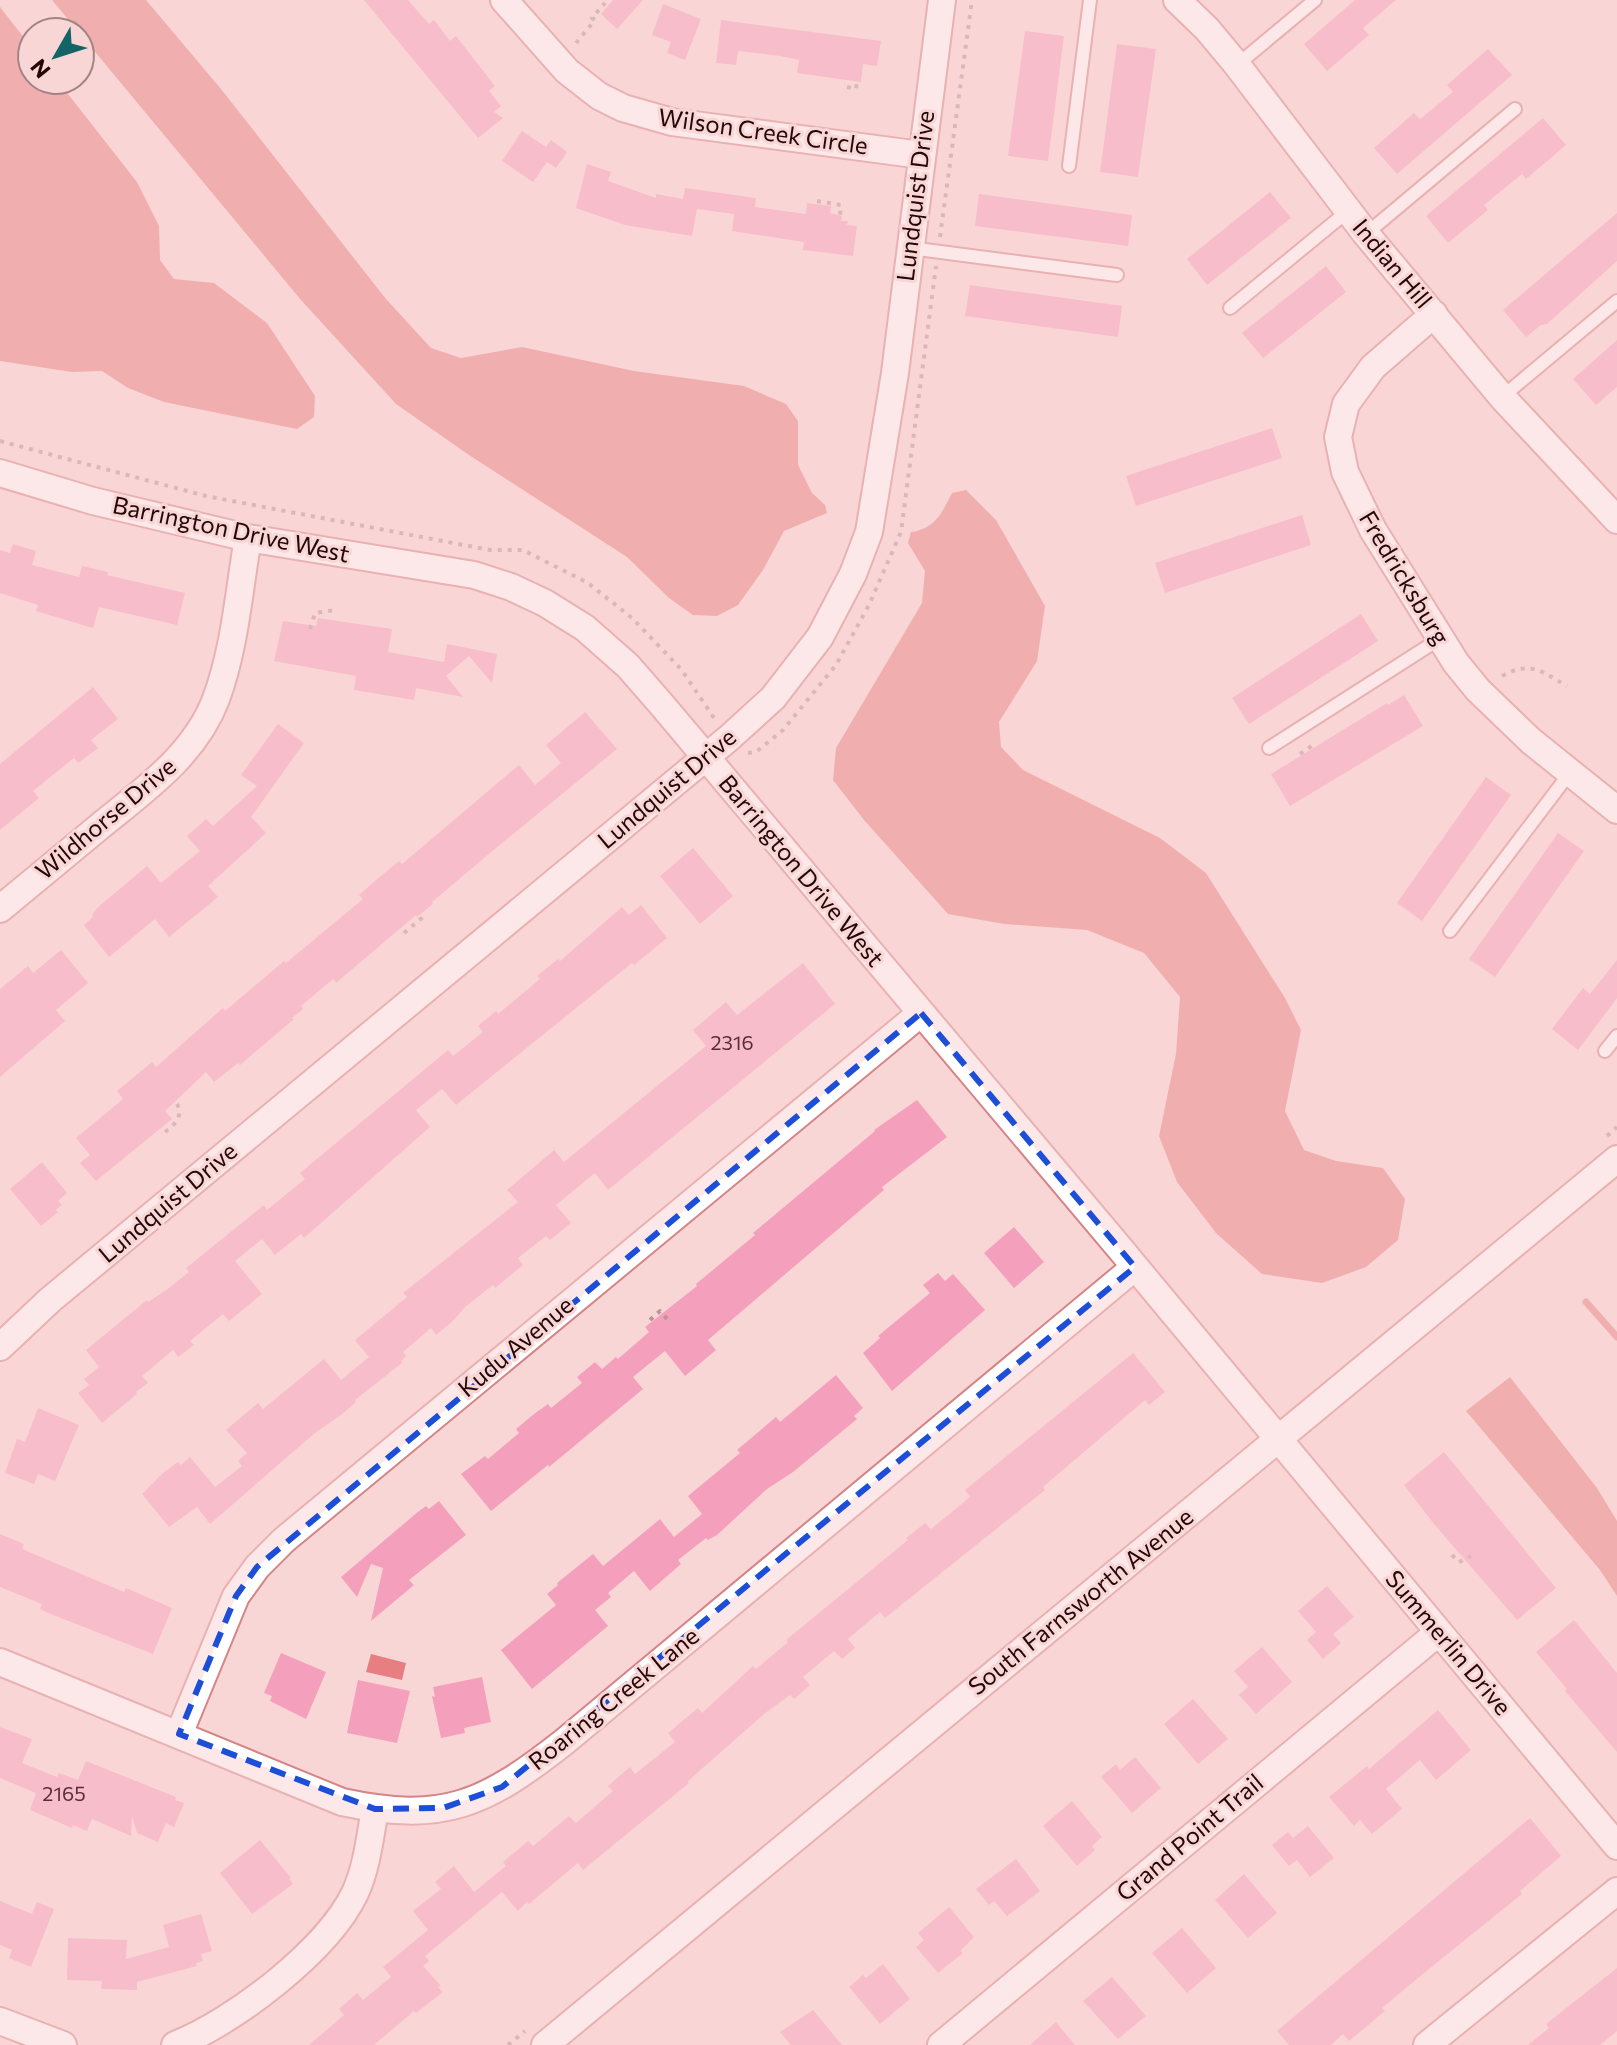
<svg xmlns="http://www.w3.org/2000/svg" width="1617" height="2045" viewBox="0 0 1617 2045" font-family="Commissioner,sans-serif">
<rect width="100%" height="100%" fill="#f9d6d6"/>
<path fill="#e77e82" d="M52 0H146L221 89 386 299 431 348 461 358 522 347 634 371 744 386 786 404 798 421V465L812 493 825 505 827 513 784 531 763 570 738 605 717 616 693 615 669 598 627 557 469 455 396 404 301 300Z
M0 7 32 48V80H57L137 182 159 226 160 260 174 279 214 283 267 323 315 396 314 417 297 429 164 402 128 388 102 371 72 372 0 361Z
M966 490 996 520 1045 606 1037 661 999 722 1001 747 1023 770 1160 838 1206 873 1285 998 1301 1030 1285 1111 1304 1150 1336 1161 1383 1168 1405 1199 1398 1240 1366 1267 1322 1283 1262 1274 1216 1233 1177 1182 1159 1136 1176 1054 1180 997 1144 953 1087 930 1004 924 948 914 864 820 833 780 836 748 922 603 925 571 908 543 911 532C936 528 941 514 952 493Z
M1510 1377 1597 1488 1617 1521V1596L1600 1570 1466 1411Z
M371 1654 406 1663 402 1680 366 1672Z"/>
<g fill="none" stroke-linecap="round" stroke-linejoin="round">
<path stroke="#e77e82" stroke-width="7" d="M1586 1302 1617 1337"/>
</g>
<path fill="#f4a0bc" d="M364 0H408L429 24 434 20 450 41 456 36 495 86 489 91 501 106 494 112 503 118 478 138Z
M613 0H643L617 29 601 14Z
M1355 0H1396L1363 28 1369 35 1327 71 1304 44Z
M663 4 701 19 685 60 667 53 671 42 652 35Z
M721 20 881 41 877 66 863 64 861 82 797 73 799 60 780 56 738 51 736 65 716 63Z
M1025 31 1064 36 1048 161 1008 156Z
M1117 44 1156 49 1138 177 1100 172Z
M1488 49 1512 75 1397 174 1374 148 1414 113 1420 119 1453 92 1447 85Z
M1543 118 1566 145 1526 179 1522 174 1484 205 1488 210 1448 243 1426 216Z
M522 131 546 147 551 140 567 152 556 168 547 162 533 182 502 161Z
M587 164 611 172 608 181 656 198V194L683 199 685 188 756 198 755 207 806 214 807 203 831 206 830 213 842 216 841 221H848L847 225 857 226 853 256 803 250 804 242 732 231 734 214 697 209 692 236 625 225 576 208Z
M1270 192 1291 218 1207 285 1187 259Z
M979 194 1132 215 1128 246 975 226Z
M1617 213V261L1547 324 1541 325 1526 337 1503 310Z
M1326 266 1346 292 1263 358 1242 333Z
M970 285 1122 306 1118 337 965 316Z
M1617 340V387L1596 405 1573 379Z
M1272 428 1282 458 1136 506 1126 476Z
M1302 515 1311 545 1165 593 1155 563Z
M13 544 36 551 32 565 79 577 82 566 108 572 107 575 185 593 177 625 99 607 93 628 36 611 38 605 0 593V550L10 553Z
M1361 614 1378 641 1249 724 1232 698Z
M318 618 392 629 388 652 444 662 447 644 497 654 492 683 469 656 446 676 463 697 416 688 414 700 354 690 356 676 274 661 283 621 316 626Z
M93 687 118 719 91 740 98 748 78 763 74 758 33 791 39 798 0 830V764Z
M1404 695 1423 726 1290 806 1271 774 1387 703 1388 705Z
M585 712 617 749 490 853 432 902 433 904 417 917 416 915 336 983 333 979 301 1006 303 1009 292 1018 294 1019 240 1065 238 1063 214 1082 206 1072 165 1111 172 1119 96 1181 80 1163 90 1155 76 1138 123 1099 117 1091 152 1062 156 1067 223 1008 225 1011 284 961 286 963 363 899 359 895 375 881 399 861 402 864 519 765 535 785 561 763 546 745Z
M278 724 304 743 251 817 266 833 208 886 218 897 169 937 155 919 109 957 84 925 93 917 92 915 97 908 147 866 161 883 200 851 187 836 206 819 213 826 257 786 241 775Z
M1486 777 1511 795 1422 921 1397 903Z
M1558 833 1584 851 1495 977 1469 959Z
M693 848 733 896 700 924 660 876Z
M641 905 667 938 634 965 632 963 456 1105 442 1089 416 1110 430 1127 304 1238 301 1234 275 1255 262 1239 235 1261 262 1294 229 1321 223 1314 190 1341 194 1345 178 1357 173 1350 142 1376 148 1383 136 1392 137 1394 102 1423 78 1393 89 1385 84 1379 99 1367 86 1350 147 1300 148 1302 165 1291 189 1272 186 1268 264 1205 267 1210 305 1179 300 1173 448 1050 453 1056 483 1032 478 1026 496 1011 498 1014 540 979 537 976 558 959 560 961 622 907 629 915Z
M61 950 88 983 56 1010 65 1021 0 1077V989L28 966 33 973Z
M1617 960V998L1578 1050 1552 1029 1583 988 1590 994Z
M803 963 835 1004 608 1190 595 1173 556 1205 571 1223 550 1240 546 1236 518 1258 523 1265 495 1288 493 1285 465 1307 454 1320 436 1335 431 1328 403 1352 406 1356 401 1361 402 1363 355 1400 356 1402 341 1415 315 1433 210 1524 197 1507 169 1527 142 1494 163 1473 178 1462 181 1465 190 1457 215 1487 242 1466 238 1461 247 1453 226 1430 258 1403 263 1409 324 1359 341 1380 369 1357 355 1340 407 1297 403 1293 518 1202 507 1190 554 1150 564 1162 706 1046 693 1030 726 1002 737 1015Z
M917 1100 947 1137 882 1187 884 1190 708 1340 716 1350 685 1376 665 1351 633 1377 643 1389 549 1467 548 1465 491 1511 461 1474 485 1456 488 1459 519 1433 516 1429 534 1414 548 1404 551 1408 582 1383 577 1377 595 1362 602 1369 616 1357 618 1359 649 1332 645 1327 697 1286 696 1284 755 1235 753 1233 875 1131 874 1130Z
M42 1162 67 1193 58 1201 62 1205 56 1210 58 1212 41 1226 10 1189Z
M1014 1227 1044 1262 1014 1288 984 1253Z
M938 1273 945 1281 953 1274 985 1310 892 1391 863 1353 880 1338 878 1336 930 1293 923 1285Z
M1133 1353 1165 1392 1149 1405 1145 1400 1043 1487 1045 1490 885 1618 880 1612 848 1639 855 1648 842 1659 834 1651 803 1677 810 1685 801 1693 794 1699 790 1695 764 1714 687 1782 689 1783 583 1870 578 1863 529 1904 527 1902 518 1911 502 1892 425 1956 429 1961 423 1966 441 1986 438 1987 443 1992 416 2013 414 2011 374 2045H309L344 2015 339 2009 357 1993 363 2000 391 1977 383 1967 428 1930 413 1911 441 1889 435 1882 454 1866 474 1892 506 1866 503 1862 528 1841 533 1846 569 1816 576 1823 613 1791 608 1786 630 1767 635 1774 675 1742 668 1733 698 1708 702 1713 753 1666 756 1669 788 1642 786 1640 908 1540 906 1538 925 1523 931 1529 970 1497 965 1490Z
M836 1375 863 1408 854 1416 857 1419 793 1472 767 1489 717 1535 708 1540 706 1538 678 1560 681 1564 650 1591 634 1571 608 1593 611 1597 595 1610 608 1626 532 1689 501 1650 556 1605 547 1594 558 1585 557 1583 593 1554 603 1566 660 1519 674 1537 702 1514 688 1496 740 1453 737 1450 776 1417 780 1422Z
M38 1408 79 1425 55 1481 38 1474 34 1484 5 1473 17 1439 25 1442Z
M1444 1452 1556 1588 1517 1620 1434 1524 1404 1485Z
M439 1501 466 1535 409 1580 414 1585 371 1621 383 1568 371 1564 357 1597 341 1577 419 1511 426 1506 429 1509Z
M0 1534 24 1544 22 1549 124 1592 126 1588 172 1608 153 1654 48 1613 40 1609 42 1604 0 1587Z
M1327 1586 1354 1617 1333 1634 1341 1643 1323 1659 1307 1640 1316 1632 1298 1611Z
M1574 1620 1617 1673V1752L1565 1691 1567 1689 1536 1652Z
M1262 1647 1292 1682 1256 1714 1239 1695 1248 1687 1234 1671Z
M281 1653 326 1672 306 1719 270 1701 272 1696 264 1693Z
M482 1677 491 1722 464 1728 465 1733 441 1738 432 1696 435 1697 433 1687Z
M358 1680 410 1691 397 1743 347 1733Z
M1193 1699 1228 1739 1198 1764 1164 1724Z
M1438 1710 1471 1750 1436 1780 1420 1760 1386 1789 1402 1809 1372 1834 1360 1820 1354 1826 1329 1797 1367 1766 1369 1769Z
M0 1727 32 1739 22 1763 57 1777 59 1773 78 1780 86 1761 176 1797 175 1800 184 1803 174 1827 166 1823 158 1842 137 1833 132 1816 131 1836 92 1819 87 1831 73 1825 72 1828 30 1810 36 1793 0 1778Z
M1135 1757 1161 1788 1132 1813 1101 1777 1116 1764 1120 1770Z
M1072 1801 1102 1837 1092 1846 1095 1850 1077 1866 1043 1826Z
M1530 1818 1561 1856 1520 1891 1522 1894 1424 1973 1382 2008 1385 2011 1349 2041 1343 2034 1331 2045H1289L1277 2031Z
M1308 1826 1334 1858 1310 1877 1297 1860 1289 1866 1272 1845 1288 1832 1293 1838Z
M260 1840 291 1878 289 1879 293 1884 252 1914 220 1873Z
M1016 1859 1040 1891 1007 1916 994 1901 989 1905 976 1889Z
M1244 1874 1277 1913 1248 1938 1215 1900Z
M0 1901 32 1914 37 1902 54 1909 31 1967 9 1958 12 1950 0 1945Z
M949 1907 974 1937 960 1951 963 1953 938 1973 916 1947 924 1940 918 1933Z
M201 1914 212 1951 201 1954 203 1961 196 1963 197 1966 137 1982V1990L101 1989 102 1981 67 1980 68 1938 127 1940 126 1959 169 1947 163 1925Z
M1182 1928 1216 1968 1187 1993 1152 1953Z
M883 1964 910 1999 880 2024 849 1987 863 1975 866 1978Z
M1617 1968V2031L1600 2045H1528L1549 2028 1546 2024Z
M1112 1977 1146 2016 1118 2039 1083 2001Z
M813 2010 842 2045H791L780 2032Z
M1056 2022 1075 2045H1030L1041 2035Z"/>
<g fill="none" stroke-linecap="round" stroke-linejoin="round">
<defs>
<path id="service" d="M1237 65 1315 0
M1069 166 1090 0
M1366 234 1515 109
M910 248 1117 275
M1230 308 1348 211
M1502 397 1617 301
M1269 748 1441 638
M1450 931 1569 774
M1605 1051 1617 1036"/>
<path id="minor" d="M504 0 567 71 599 96 623 108 672 122 921 155
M1177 0 1207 29 1237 65 1366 234 1502 397 1617 520
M1434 314 1373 367 1346 404 1338 437 1345 472 1373 530 1456 663 1478 690 1531 741 1617 810
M0 473 93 501 248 538 474 575 511 587 545 603 585 628 628 666 662 705 1117 1245 1617 1846
M0 909C33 882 66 854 99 827 143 791 195 755 216 699 235 648 239 590 248 538
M0 1347 50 1300 729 738 773 698 820 637 853 574 869 532 895 373 942 0
M0 1662 342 1802C444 1824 485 1804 564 1742L1135 1267
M179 1734 236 1596 257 1567 284 1540 921 1013
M0 2021 63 2045
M175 2045C234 2022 328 1950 355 1893 367 1867 370 1837 375 1809
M545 2045 1617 1159
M941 2045 1439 1632
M1427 2045 1617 1891"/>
</defs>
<use href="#service" stroke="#d58587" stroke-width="16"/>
<use href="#minor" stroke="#d58587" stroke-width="30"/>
<path stroke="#b79696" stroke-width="4" stroke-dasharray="4 6" stroke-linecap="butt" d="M576 43 595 20 592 18 605 3
M847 87 856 89 857 82
M817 201 841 205 840 215
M940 237 972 0
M0 441 206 496 490 550H523L588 583 632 618 681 669 716 721
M310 629 315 613 335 610
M1502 676C1531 660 1542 672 1567 686
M748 753 756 752 783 730 836 665 869 605 901 532 936 266
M1300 754 1313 745
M404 933 423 917 421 915
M165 1132C176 1124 184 1115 176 1102
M1607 1136 1617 1127
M650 1320 660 1311 668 1320
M1452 1555 1459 1562 1471 1556
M508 2045 525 2031"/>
<use href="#service" stroke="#fff" stroke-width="12"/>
<use href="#minor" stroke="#fff" stroke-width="26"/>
</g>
<path d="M0 0H1617V2045H0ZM921 1013 1135 1267 502 1787 443 1808 375 1809 179 1734 236 1596 257 1567Z" fill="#f9d6d6" fill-opacity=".55" fill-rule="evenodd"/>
<path fill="none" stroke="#1d4ed8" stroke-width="6" stroke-dasharray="16 10" stroke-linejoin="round" d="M921 1013 1135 1267 502 1787 443 1808 375 1809 179 1734 236 1596 257 1567Z"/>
<g text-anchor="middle" stroke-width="6" stroke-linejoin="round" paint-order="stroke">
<g font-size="20" fill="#582d36">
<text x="732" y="1050">2316</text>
<text x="64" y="1801">2165</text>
</g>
<g font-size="24" fill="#240709" stroke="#f9d6d6">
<text transform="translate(763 132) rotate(8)" y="8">Wilson Creek Circle</text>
<text transform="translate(916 196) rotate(-83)" y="8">Lundquist Drive</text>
<text transform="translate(1392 264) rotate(50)" y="8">Indian Hill</text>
<text transform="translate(231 530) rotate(12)" y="8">Barrington Drive West</text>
<text transform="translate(1404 578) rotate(59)" y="8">Fredricksburg</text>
<text transform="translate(667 789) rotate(-40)" y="8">Lundquist Drive</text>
<text transform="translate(106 819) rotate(-40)" y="8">Wildhorse Drive</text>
<text transform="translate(801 871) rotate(50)" y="8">Barrington Drive West</text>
<text transform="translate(168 1203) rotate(-40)" y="8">Lundquist Drive</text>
<text transform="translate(516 1347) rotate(-40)" y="8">Kudu Avenue</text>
<text transform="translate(1081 1602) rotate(-39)" y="8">South Farnsworth Avenue</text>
<text transform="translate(1448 1643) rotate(50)" y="8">Summerlin Drive</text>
<text transform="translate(614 1699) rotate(-39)" y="8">Roaring Creek Lane</text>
<text transform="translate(1190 1838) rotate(-40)" y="8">Grand Point Trail</text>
</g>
</g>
<g transform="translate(56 56) rotate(231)"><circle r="38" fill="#f9d6d6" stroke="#a48384" stroke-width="2"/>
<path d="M0-6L14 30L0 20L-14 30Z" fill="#146467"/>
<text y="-12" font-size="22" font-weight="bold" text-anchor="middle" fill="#240709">N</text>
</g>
</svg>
